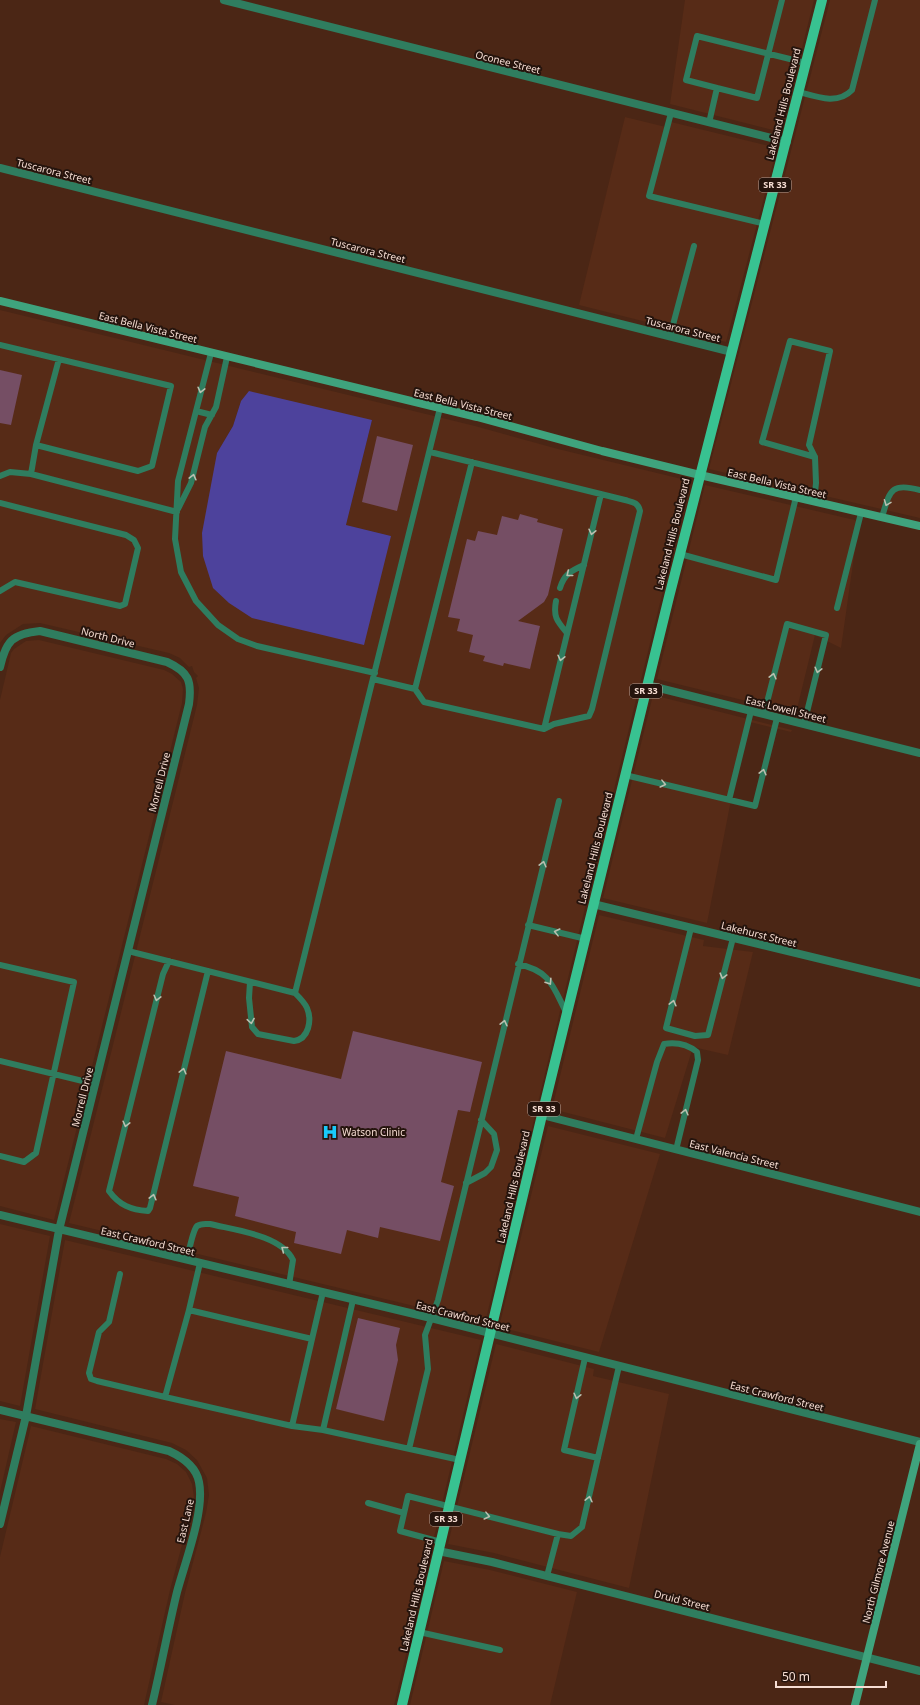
<svg xmlns="http://www.w3.org/2000/svg" width="920" height="1705" viewBox="0 0 920 1705" font-family="'Noto Sans',sans-serif">
<rect width="100%" height="100%" fill="#4b2615"/>
<path fill="#572b17" fill-rule="evenodd" d="M685 0H814L781 132 670 104Z
M830 0H920V518L709 469Z
M625 117 666 127 667 121 777 148 726 342 579 305Z
M0 310 475 426 558 449 690 481 588 895 485 1323 69 1223 197 705 199 688 196 678 198 676 194 672 192 666 189 667 180 658 169 653 40 623 23 624 6 635 0 643ZM241 401 372 420 346 525 391 536 213 588 217 453 233 426Z
M705 485 859 521 841 648 815 635 796 713 657 679Z
M39 640 164 670 172 674 181 682 183 689 182 703 54 1220 0 1206V700L11 653 14 649 26 641Z
M653 695 792 730 791 732 750 722 730 805 707 923 603 898Z
M599 915 704 940 703 946 753 952 728 1055 693 1047 665 1138 552 1109Z
M548 1126 660 1154 599 1352 499 1327Z
M0 1224 50 1236 20 1406 0 1401Z
M65 1240 481 1340 394 1705H175L161 1702 185 1593 206 1513 209 1495 207 1478 197 1460 186 1450 172 1443 35 1409Z
M496 1344 594 1369 593 1376 669 1394 629 1588 494 1553 448 1544Z
M0 1419 16 1422 0 1492Z
M31 1426 166 1459 177 1464 186 1472 192 1484 194 1497 191 1511 170 1590 144 1705H0V1557Z
M444 1561 490 1570 577 1592 550 1705H410Z"/>
<path fill="#4d429c" d="M249 391 372 420 346 525 391 536 364 645 252 618 229 603 213 588 203 556 202 533 217 453 233 426 241 401Z"/>
<path fill="#754e64" d="M0 370 22 375 11 425 0 423Z
M377 436 413 445 397 511 362 502Z
M520 514 538 519 537 522 563 529 548 595 544 602 518 621 540 626 530 669 504 663 503 666 483 661 485 656 469 652 473 635 457 631 460 619 448 617 467 539 475 541 478 531 497 535 502 516 518 520Z
M353 1031 482 1062 470 1112 458 1110 441 1182 454 1186 440 1241 380 1227 378 1238 347 1230 341 1254 294 1243 296 1232 235 1216 239 1197 193 1186 226 1051 341 1079Z
M358 1318 400 1328 396 1345 398 1360 384 1421 336 1409Z"/>
<g fill="none" stroke-linecap="round" stroke-linejoin="round">
<path stroke="#2f7d5f" stroke-width="6" d="M717 88 686 80 697 36 806 63
M799 92C817 97 838 105 852 90L875 0
M671 113 649 196 765 224
M709 123 717 88 757 98 782 0
M670 336 694 246
M0 345 171 386 152 466 138 471 36 445
M211 353 178 481 175 539 181 572 196 601 218 625 238 639 257 646 375 673
M196 411 212 415
M31 474 36 445 59 359
M0 476 10 472 31 474 177 512
M814 502 816 483 815 457 809 445 830 351 790 341 762 442 815 457
M0 503 126 535 134 540 138 548 125 604 120 606 15 582 0 591
M178 509 191 483 205 427 216 407 227 357
M882 517C890 491 890 482 920 490
M680 554 776 580 796 497
M560 588C564 574 571 571 584 565
M556 601C553 617 557 621 567 633
M837 608 861 513
M373 679 415 689 424 702 544 729 554 724 589 716 592 709 640 511C638 502 632 502 625 500L430 452
M415 689 472 462
M764 714 787 624 826 635 804 724
M544 729 601 494
M625 775 755 806 777 718
M729 800 751 711
M528 925 586 939
M691 928 666 1028 695 1036 708 1035 733 938
M128 951 295 993C299 997 305 1003 307 1008 312 1020 309 1039 294 1041L258 1034 252 1027 249 998 250 982
M169 961 163 974 109 1191C119 1205 131 1210 148 1211L150 1208 208 971
M518 964C551 971 553 987 567 1014
M0 965 74 982 36 1153 24 1162 0 1156
M295 993 440 408
M0 1061 95 1084
M636 1139 657 1062 664 1044C676 1042 687 1044 697 1052L698 1060 676 1150
M466 1183 485 1173 491 1167 497 1150 494 1134 481 1120
M187 1260C189 1252 192 1232 197 1226 201 1223 205 1224 210 1224 234 1230 281 1235 293 1260L289 1285
M200 1263 189 1310 312 1339 323 1292
M120 1274 109 1322 99 1332 89 1373 91 1379 97 1381 165 1397
M353 1300 323 1430 460 1460
M189 1310 165 1397 292 1426
M312 1339 292 1426 323 1430
M585 1358 564 1450 598 1458
M409 1449 428 1369 425 1335 438 1300 559 801
M368 1503 404 1513
M441 1542 400 1531 408 1496 558 1534 571 1536 582 1527 619 1366
M547 1576 558 1534
M419 1632 500 1650"/>
<path stroke="#2f7d5f" stroke-width="8" d="M224 0 787 142
M0 168 732 352
M0 667C6 641 12 634 40 631L167 662C189 672 192 681 189 704L59 1230 26 1416 0 1524
M647 685 920 753
M593 904 920 983
M542 1115 920 1212
M0 1215 431 1318 920 1442
M0 1410 169 1451C182 1457 196 1466 199 1482 205 1511 185 1562 177 1592 168 1629 161 1667 152 1705
M438 1551 492 1562 920 1671"/>
<path stroke="#3fa37d" stroke-width="8" d="M0 301 477 417 602 451 700 475 920 526
M855 1705 920 1444"/>
<path stroke="#38c291" stroke-width="10" d="M402 1705 542 1115 669 597 822 0"/>
</g>
<defs><path id="oneway-chevron" d="M-2-3.5L2.5 0L-2 3.5" fill="none" stroke-width="1.6" stroke-linecap="round" stroke-linejoin="round"/></defs>
<g stroke="#bac0b0">
<use href="#oneway-chevron" transform="translate(201 390) rotate(104)"/>
<use href="#oneway-chevron" transform="translate(193 477) rotate(-76)"/>
<use href="#oneway-chevron" transform="translate(887 503) rotate(111)"/>
<use href="#oneway-chevron" transform="translate(592 532) rotate(103)"/>
<use href="#oneway-chevron" transform="translate(569 574) rotate(141)"/>
<use href="#oneway-chevron" transform="translate(561 658) rotate(103)"/>
<use href="#oneway-chevron" transform="translate(818 670) rotate(104)"/>
<use href="#oneway-chevron" transform="translate(773 676) rotate(-76)"/>
<use href="#oneway-chevron" transform="translate(763 772) rotate(-76)"/>
<use href="#oneway-chevron" transform="translate(663 784) rotate(14)"/>
<use href="#oneway-chevron" transform="translate(543 864) rotate(-76)"/>
<use href="#oneway-chevron" transform="translate(557 932) rotate(-166)"/>
<use href="#oneway-chevron" transform="translate(723 976) rotate(105)"/>
<use href="#oneway-chevron" transform="translate(549 982) rotate(57)"/>
<use href="#oneway-chevron" transform="translate(157 998) rotate(104)"/>
<use href="#oneway-chevron" transform="translate(673 1003) rotate(-76)"/>
<use href="#oneway-chevron" transform="translate(251 1021) rotate(81)"/>
<use href="#oneway-chevron" transform="translate(504 1023) rotate(-77)"/>
<use href="#oneway-chevron" transform="translate(183 1071) rotate(-76)"/>
<use href="#oneway-chevron" transform="translate(685 1112) rotate(-76)"/>
<use href="#oneway-chevron" transform="translate(126 1124) rotate(104)"/>
<use href="#oneway-chevron" transform="translate(153 1197) rotate(-76)"/>
<use href="#oneway-chevron" transform="translate(284 1249) rotate(-142)"/>
<use href="#oneway-chevron" transform="translate(577 1396) rotate(103)"/>
<use href="#oneway-chevron" transform="translate(589 1499) rotate(-77)"/>
<use href="#oneway-chevron" transform="translate(487 1516) rotate(14)"/>
</g>
<defs>
<symbol id="hospital-bare" viewBox="-9 -9 18 18"><path d="M-5-5h3v3.5h4V-5h3V5h-3V1.5h-4V5h-3Z" fill="#19cafc" stroke="#25140d" stroke-width="2.5" paint-order="stroke"/></symbol>
</defs>
<g fill-rule="evenodd">
<use href="#hospital-bare" x="319" y="1121" width="22" height="22"/>
</g>
<g text-anchor="middle" stroke-width="4" stroke-linejoin="round" paint-order="stroke">
<g fill="#25140d" stroke="#b7a198" stroke-width="1">
<rect x="759" y="178" width="32" height="14" rx="3"/>
<rect x="630" y="684" width="32" height="14" rx="3"/>
<rect x="528" y="1102" width="32" height="14" rx="3"/>
<rect x="430" y="1512" width="32" height="14" rx="3"/>
</g>
<g font-size="9" font-weight="bold" fill="#f6ddd3">
<text x="775" y="188">SR 33</text>
<text x="646" y="694">SR 33</text>
<text x="544" y="1112">SR 33</text>
<text x="446" y="1522">SR 33</text>
</g>
<g font-size="10" fill="#f6ddd3" stroke="#25140d">
<text transform="translate(508 62) rotate(14)" y="4">Oconee Street</text>
<text transform="translate(783 104) rotate(-76)" y="4">Lakeland Hills Boulevard</text>
<text transform="translate(54 171) rotate(14)" y="4">Tuscarora Street</text>
<text transform="translate(368 250) rotate(14)" y="4">Tuscarora Street</text>
<text transform="translate(148 327) rotate(14)" y="4">East Bella Vista Street</text>
<text transform="translate(683 329) rotate(14)" y="4">Tuscarora Street</text>
<text transform="translate(463 404) rotate(14)" y="4">East Bella Vista Street</text>
<text transform="translate(777 483) rotate(13)" y="4">East Bella Vista Street</text>
<text transform="translate(672 534) rotate(-76)" y="4">Lakeland Hills Boulevard</text>
<text transform="translate(108 637) rotate(14)" y="4">North Drive</text>
<text transform="translate(786 709) rotate(14)" y="4">East Lowell Street</text>
<text transform="translate(159 782) rotate(-76)" y="4">Morrell Drive</text>
<text transform="translate(595 848) rotate(-76)" y="4">Lakeland Hills Boulevard</text>
<text transform="translate(759 934) rotate(14)" y="4">Lakehurst Street</text>
<text transform="translate(82 1097) rotate(-76)" y="4">Morrell Drive</text>
<text transform="translate(734 1154) rotate(14)" y="4">East Valencia Street</text>
<text transform="translate(513 1187) rotate(-77)" y="4">Lakeland Hills Boulevard</text>
<text transform="translate(148 1241) rotate(13)" y="4">East Crawford Street</text>
<text transform="translate(463 1316) rotate(14)" y="4">East Crawford Street</text>
<text transform="translate(777 1396) rotate(14)" y="4">East Crawford Street</text>
<text transform="translate(185 1521) rotate(-77)" y="4">East Lane</text>
<text transform="translate(878 1572) rotate(-76)" y="4">North Gilmore Avenue</text>
<text transform="translate(416 1595) rotate(-77)" y="4">Lakeland Hills Boulevard</text>
<text transform="translate(682 1600) rotate(14)" y="4">Druid Street</text>
</g>
<g font-size="10" fill="#f6ddd3" stroke="#25140d" text-anchor="start">
<text x="342" y="1136">Watson Clinic</text>
</g>
</g>
<path d="M776 1681v6h110v-6" fill="none" stroke="#f6ddd3" stroke-width="2"/>
<text x="782" y="1681" font-size="12" fill="#f6ddd3" stroke="#25140d" stroke-width="3" paint-order="stroke">50 m</text>
</svg>
